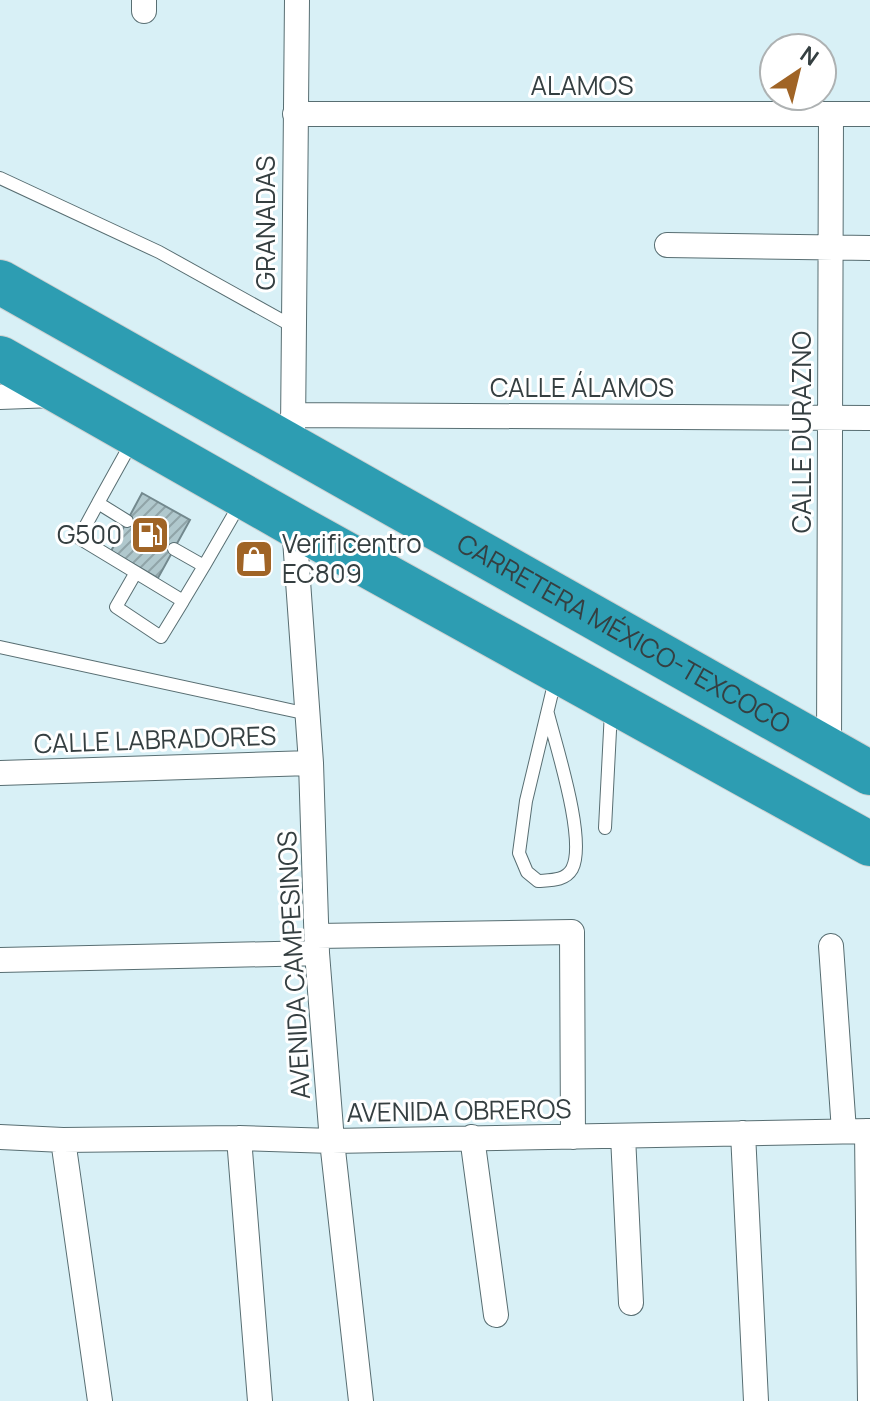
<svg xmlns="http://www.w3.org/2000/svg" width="870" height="1401" viewBox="0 0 870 1401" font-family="Manrope,sans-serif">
<defs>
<pattern id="building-hatch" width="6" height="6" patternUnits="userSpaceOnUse" patternTransform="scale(2)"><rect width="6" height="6" fill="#b0c8cd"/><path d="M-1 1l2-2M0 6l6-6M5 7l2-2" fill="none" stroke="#90a4a8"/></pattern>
</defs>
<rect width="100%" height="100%" fill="#d8f0f6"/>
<path fill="url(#building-hatch)" stroke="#73898e" stroke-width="2" d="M142 493 190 520 158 578 111 551Z"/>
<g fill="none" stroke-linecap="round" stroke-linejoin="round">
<defs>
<path id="lane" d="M0 178 159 252 294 327
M98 503 79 538 183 601 204 566
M127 521 98 503 133 440
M174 549 204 566 241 502
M135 574 116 607 161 637 183 601
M0 647 308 714
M548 714C556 746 587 841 572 869 565 881 551 880 538 881L527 872 519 853 526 801 555 680
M605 828 611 711"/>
<path id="street" d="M144 11V0
M295 114H870
M667 245 870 248
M0 397 54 395
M293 415 870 418
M293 430 297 0
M294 525 311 763 317 953 332 1141 361 1401
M829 750 831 114
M0 773 311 763
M317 936 572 932 573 1137
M831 946 844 1131
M0 960 317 953
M867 1131 870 1401
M743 1133 756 1401
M623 1136 631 1303
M0 1137 63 1140 239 1138 332 1141 870 1131
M472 1137 496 1315
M239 1138 260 1401
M63 1140 100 1401"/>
<g id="highway">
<path id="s1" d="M0 282 870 773"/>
<path d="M0 358 294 525 870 844"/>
</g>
</defs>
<use href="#lane" stroke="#586e72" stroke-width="14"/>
<use href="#street" stroke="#586e72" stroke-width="26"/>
<use href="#highway" stroke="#cfd1d1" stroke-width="46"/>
<use href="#lane" stroke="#fff" stroke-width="12"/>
<use href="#street" stroke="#fff" stroke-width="24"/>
<use href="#highway" stroke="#2d9db2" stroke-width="44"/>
</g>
<defs>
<symbol id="fuel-square" viewBox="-11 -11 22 22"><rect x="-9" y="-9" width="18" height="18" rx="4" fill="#a06426" stroke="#fff"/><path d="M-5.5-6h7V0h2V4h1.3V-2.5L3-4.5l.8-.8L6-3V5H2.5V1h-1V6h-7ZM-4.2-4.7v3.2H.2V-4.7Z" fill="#fff"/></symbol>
<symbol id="shop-square" viewBox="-11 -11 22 22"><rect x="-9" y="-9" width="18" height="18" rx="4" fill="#a06426" stroke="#fff"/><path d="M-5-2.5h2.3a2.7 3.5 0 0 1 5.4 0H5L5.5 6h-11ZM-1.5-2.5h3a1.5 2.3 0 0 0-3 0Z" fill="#fff"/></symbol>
</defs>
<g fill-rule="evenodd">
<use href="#fuel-square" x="128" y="513" width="44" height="44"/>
<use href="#shop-square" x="232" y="537" width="44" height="44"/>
</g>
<g text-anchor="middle" stroke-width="6" stroke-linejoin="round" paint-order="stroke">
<g font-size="26" fill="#353f41" stroke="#fff">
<text x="582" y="95">ALAMOS</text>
<text transform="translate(266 223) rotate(-90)" y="9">GRANADAS</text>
<text x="582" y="397">CALLE ÁLAMOS</text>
<text transform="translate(802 432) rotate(-90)" y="9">CALLE DURAZNO</text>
<text dy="9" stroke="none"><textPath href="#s1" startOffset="716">CARRETERA MÉXICO-TEXCOCO</textPath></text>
<text transform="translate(155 740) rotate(-2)" y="9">CALLE LABRADORES</text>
<text transform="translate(294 965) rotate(-93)" y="9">AVENIDA CAMPESINOS</text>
<text transform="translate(459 1111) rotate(-1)" y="9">AVENIDA OBREROS</text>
</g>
<g font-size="26" fill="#353f41" stroke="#fff" text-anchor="end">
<text x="122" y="544">G500</text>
<text x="282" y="553" text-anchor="start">Verificentro<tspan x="282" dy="30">EC809</tspan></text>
</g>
</g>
<g transform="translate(798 72) rotate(35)"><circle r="38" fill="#ffffff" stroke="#aeb2b3" stroke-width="2"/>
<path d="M0-6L14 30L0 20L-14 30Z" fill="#a06426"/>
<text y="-12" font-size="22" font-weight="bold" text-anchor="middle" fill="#353f41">N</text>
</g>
</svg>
